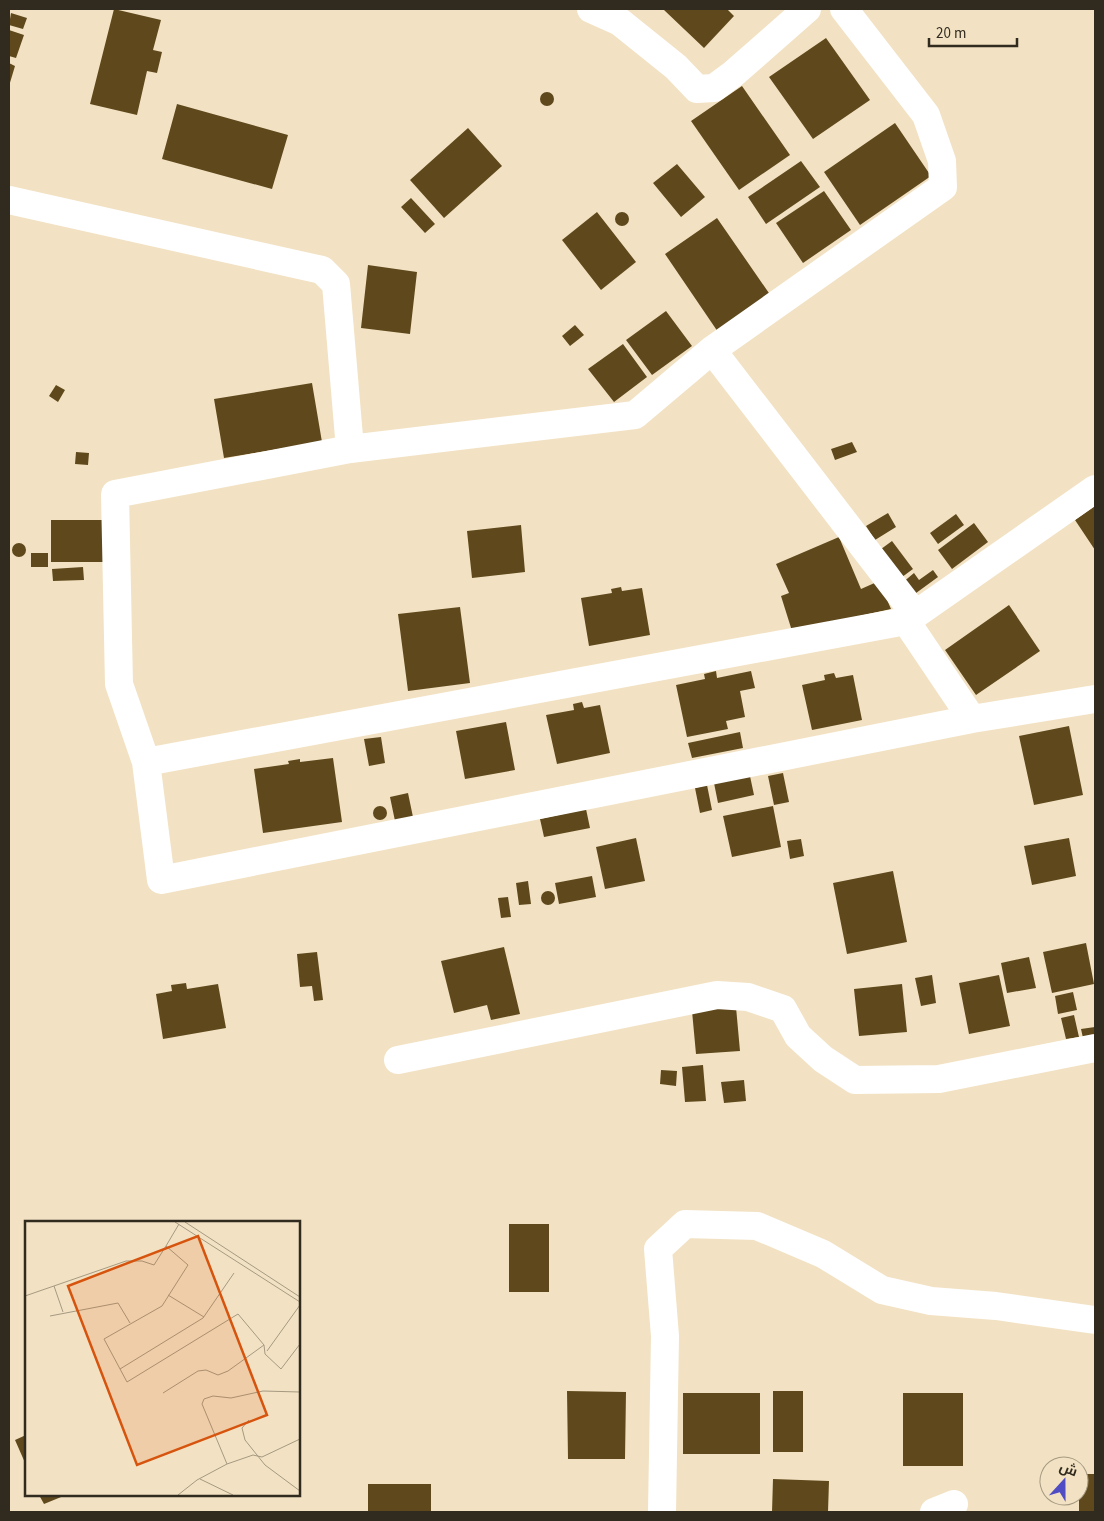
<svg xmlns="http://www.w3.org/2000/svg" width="1104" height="1521" viewBox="0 0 1104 1521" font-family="'Source Sans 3',Cairo,sans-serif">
<rect width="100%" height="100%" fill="#f2e2c3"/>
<path fill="#5f491c" d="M114 9 161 20 153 50 162 52 157 73 147 71 137 115 90 104Z
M665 9H727L734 16 704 48 664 10Z
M11 13 27 18 23 29 9 25Z
M9 30 24 35 16 58 9 56Z
M826 38 870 100 813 139 769 77Z
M9 63 15 66 9 86Z
M742 86 790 155 739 190 691 121Z
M540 99a7 7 0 1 1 14 0a7 7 0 1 1-14 0Z
M177 104 288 135 272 189 162 159Z
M895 123 931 176 860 225 824 172Z
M468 128 502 166 444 218 410 180Z
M801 161 820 187 766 224 748 197Z
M677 164 705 197 681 217 653 183Z
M824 191 851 230 803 263 776 223Z
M411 198 435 224 425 233 401 207Z
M615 219a7 7 0 1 1 14 0a7 7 0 1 1-14 0Z
M597 212 636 262 601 290 562 240Z
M717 218 771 296 718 332 665 254Z
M368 265 417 272 410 334 361 328Z
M666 311 692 346 652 375 626 340Z
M575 325 584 335 570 346 562 336Z
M623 344 647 377 614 402 588 369Z
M312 383 322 442 224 458 214 399Z
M56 385 65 390 58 402 49 396Z
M852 442 857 452 835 460 831 449Z
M76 452 89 453 88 465 75 464Z
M1095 506V550L1075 520Z
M888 513 896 527 875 540 866 526Z
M956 514 964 525 938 544 930 533Z
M51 520H103V562H51Z
M974 523 988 542 952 569 938 550Z
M521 525 525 572 472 578 467 531Z
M839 537 861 589 879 581 891 609 792 631 781 596 789 593 776 564Z
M892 541 913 569 898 580 877 552Z
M12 550a7 7 0 1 1 14 0a7 7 0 1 1-14 0Z
M31 553H48V567H31Z
M83 567 84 580 53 581 52 569Z
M933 570 938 577 912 596 902 583 914 573 919 580Z
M621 587 622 591 642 588 650 635 589 646 581 598 612 593 611 589Z
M1009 605 1040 651 976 695 945 650Z
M460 607 470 683 408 691 398 614Z
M716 671 717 678 751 671 755 688 740 691 745 717 726 721 728 729 687 737 676 685 705 679 704 674Z
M834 673 836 678 853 675 862 720 812 730 802 685 825 680 824 675Z
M582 702 584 708 600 705 610 753 557 764 546 715 574 710 573 704Z
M506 722 515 770 465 779 456 731Z
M1069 726 1083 795 1034 805 1019 736Z
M740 732 743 748 692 758 688 743Z
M381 737 385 763 369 766 364 739Z
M333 758 342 822 263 833 254 769 289 764 288 761 300 759V762Z
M783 773 789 802 774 805 768 776Z
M750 776 754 795 718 803 714 783Z
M707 785 712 810 700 813 695 788Z
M408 793 413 817 395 821 390 797Z
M773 806 781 847 732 857 723 816Z
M373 813a7 7 0 1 1 14 0a7 7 0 1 1-14 0Z
M586 809 590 828 544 837 540 819Z
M636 838 645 881 605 889 596 847Z
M1069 838 1076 876 1032 885 1024 846Z
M801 839 804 856 790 859 787 841Z
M893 871 907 942 847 954 833 883Z
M592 876 596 897 559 904 555 883Z
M528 881 531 904 519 905 516 883Z
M541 898a7 7 0 1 1 14 0a7 7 0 1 1-14 0Z
M508 897 511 917 501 918 498 898Z
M1086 943 1094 984 1052 993 1043 952Z
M504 947 520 1014 491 1020 487 1005 454 1013 441 961Z
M317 952 323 1000 314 1001 312 986 300 987 297 954Z
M1029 957 1036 988 1007 993 1001 963Z
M932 975 936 1003 921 1006 915 978Z
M999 975 1010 1026 969 1034 959 983Z
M186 983 187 989 218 984 226 1028 163 1039 156 994 172 991 171 985Z
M902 984 907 1032 859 1036 854 989Z
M1073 992 1077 1010 1058 1014 1055 996Z
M736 1007 740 1051 696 1054 692 1011Z
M1074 1015 1079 1037 1066 1039 1061 1018Z
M1095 1027V1036L1083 1038 1081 1029Z
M703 1065 706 1101 685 1102 682 1067Z
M661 1070 677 1071 676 1086 660 1084Z
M744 1080 746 1101 724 1103 721 1082Z
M509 1224H549V1292H509Z
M567 1391 626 1392 625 1459H568Z
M773 1391H803V1452H773Z
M683 1393H760V1454H683Z
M903 1393H963V1466H903Z
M26 1435V1465L15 1440Z
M1079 1474H1095V1512H1079Z
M773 1479 829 1481 828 1512H772Z
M368 1484H431V1512H368Z
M39 1495H66L44 1504Z"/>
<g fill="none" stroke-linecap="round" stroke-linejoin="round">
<path stroke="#fff" stroke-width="28" d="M591 9 620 22 676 67 697 89 714 88 733 74 807 9
M844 9 926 115 942 161 943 187 712 350 635 415 350 449 115 494 119 684 146 762 161 880 972 719 1095 699
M9 200 322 270 336 284 350 449
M712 350 915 614
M906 621 972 719
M146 762 906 621 1095 489
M398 1060 717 995 748 997 783 1009 798 1036 823 1059 855 1080 939 1079 1095 1048
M662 1512 665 1336 658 1249 685 1224 757 1226 823 1254 882 1290 931 1301 996 1306 1095 1320
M934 1512 954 1504"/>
</g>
<g transform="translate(25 1221)">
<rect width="275" height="275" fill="#f2e2c3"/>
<path fill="none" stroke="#a59981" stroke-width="1" d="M150 1 275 81M160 1 275 76M154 3 141 25 163 44 137 85 79 118 102 161 213 93 239 124 240 133 256 148 275 123M29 65 38 91M143 74 179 96M0 75 101 40H117L129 44 141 25M25 95 93 82 105 102M242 130 275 84M95 148 178 97 209 52M138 172 173 150 181 149 193 154 203 150 239 124M224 199 217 207 220 219 240 244 275 270M202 243 177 183 179 178 188 175 206 177 238 170 275 171M175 258 208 274M153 274 172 259 202 243 228 234 237 236 275 218"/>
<path fill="#d6540e" fill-opacity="0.15" stroke="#d6540e" stroke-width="2.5" d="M173 15 242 194 112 244 43 65Z"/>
<rect width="275" height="275" fill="none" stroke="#312b1f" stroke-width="2.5"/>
</g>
<rect width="1104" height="1521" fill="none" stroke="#312b1f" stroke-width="20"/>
<g transform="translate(1064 1481) rotate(21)"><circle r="24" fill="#f2e2c3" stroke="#a59981"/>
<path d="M0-4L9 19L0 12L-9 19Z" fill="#504cc3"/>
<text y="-8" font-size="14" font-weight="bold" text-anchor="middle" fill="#312b1f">ش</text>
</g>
<path d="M929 38v8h88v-8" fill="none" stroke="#312b1f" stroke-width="2.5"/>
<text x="936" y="38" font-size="15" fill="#312b1f" stroke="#f2e2c3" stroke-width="4" paint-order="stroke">20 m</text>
</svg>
